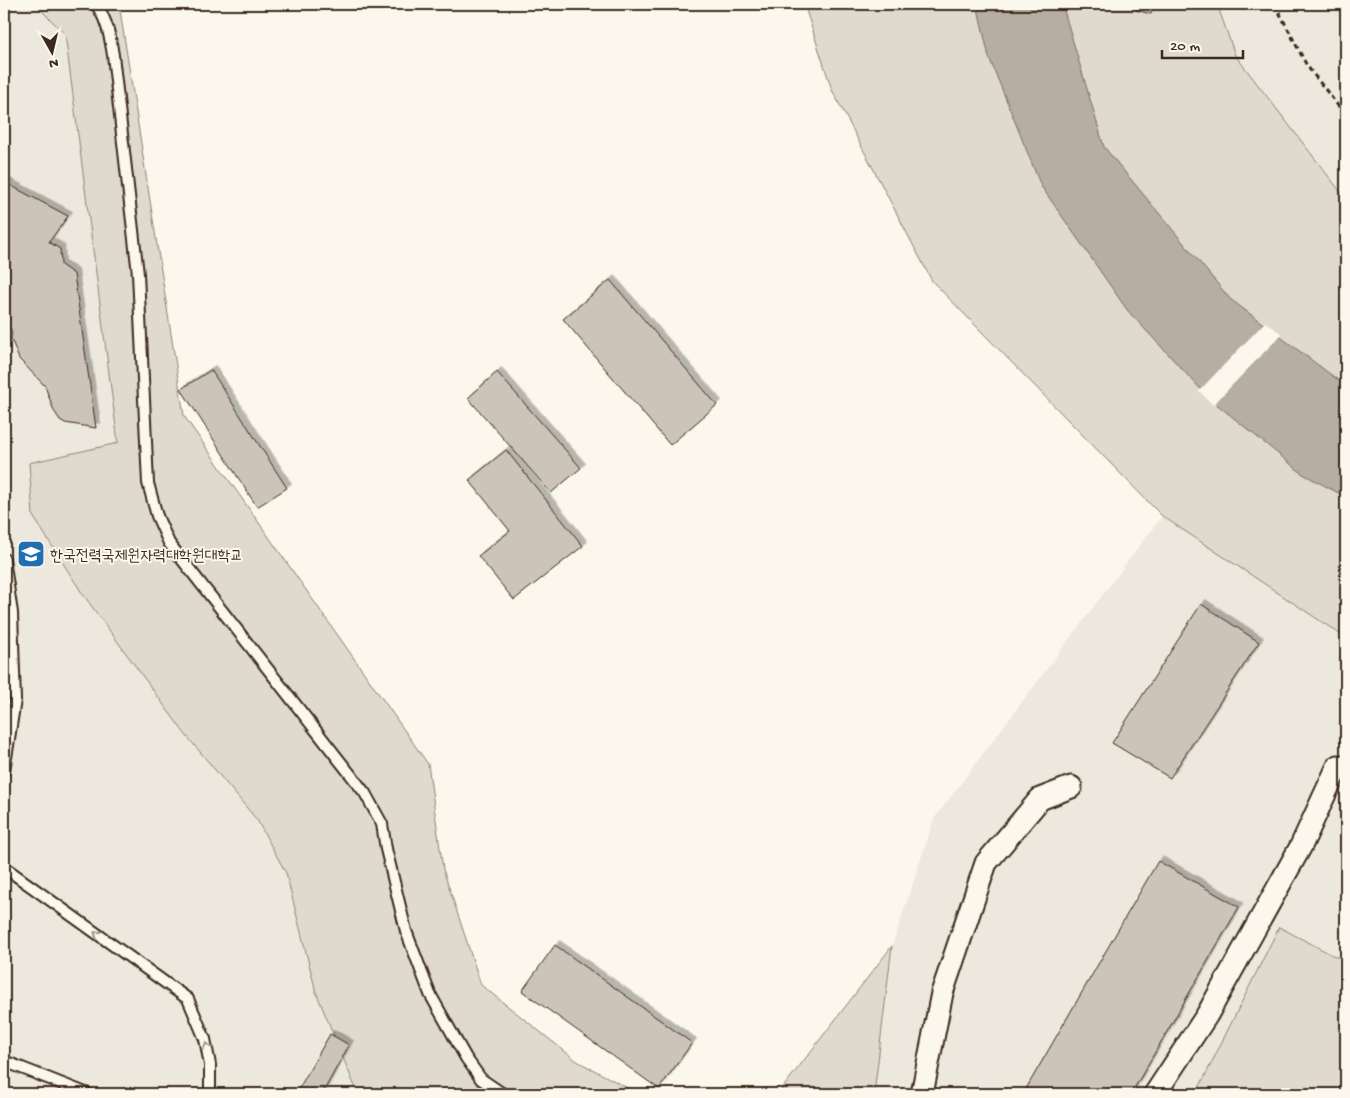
<svg xmlns="http://www.w3.org/2000/svg" width="1350" height="1098" viewBox="0 0 1350 1098" font-family="'Gochi Hand','Poor Story',sans-serif">
<defs>
<filter id="shadow"><feDropShadow dx="4.5" dy="-4.5" stdDeviation="0" flood-color="#0004"/></filter>
</defs>
<rect width="100%" height="100%" fill="#fbf7ec"/>
<filter id="ink" filterUnits="userSpaceOnUse"><feTurbulence type="fractalNoise" baseFrequency=".02" numOctaves="2"/><feDisplacementMap in="SourceGraphic" scale="10" xChannelSelector="R" yChannelSelector="G"/><feConvolveMatrix kernelMatrix="1 2 1 2 8 2 1 2 1" color-interpolation-filters="sRGB"/></filter>
<g filter="url(#ink)">
<path fill="#ede8dd" d="M4 4H35L65 34 118 444 29 463 33 516 82 593 185 734 257 820 286 873 316 992 358 1094H4Z
M1217 4H1346V199L1235 55Z
M1162 516 1346 638V962L1279 927 1196 1094H874L892 946 934 819Z"/>
<path fill="#dfd9ce" stroke="#8d8276" d="M35 4H119L184 416 428 764 443 869 481 985 577 1061 639 1094H358L316 992 286 873 257 820 185 734 82 593 33 516 29 463 118 443 65 34Z
M804 4H977L989 57 1041 186 1128 311 1209 398 1303 474 1346 497V638L1162 516 932 281 832 90Z
M1062 4H1217L1235 55 1346 199V386L1230 299 1104 147Z
M1279 927 1346 962V1094H1196Z
M892 946 874 1094H778Z"/>
<path fill="#b6aea2" stroke="#85796d" d="M977 4H1062L1104 147 1230 299 1346 386V497L1303 474 1209 398 1128 311 1041 186 989 57Z"/>
<path fill="#fbf7ec" d="M1265 322 1282 334 1213 405 1199 391Z"/>
<path fill="#ccc4b9" stroke="#3b2a1e" filter="url(#shadow)" d="M1137 4H1154L1151 14 1136 10Z
M4 182 68 216 49 242 60 249 61 265 74 274 96 428 65 423 60 420 54 411 45 386 19 359 11 338 12 331 4 322Z
M610 280 717 405 670 445 563 319Z
M211 370 287 488 257 507 181 389Z
M497 372 581 468 551 493 468 398Z
M506 450 583 546 514 600 478 556 510 531 469 480Z
M1201 604 1259 642 1170 778 1112 743Z
M1158 861 1239 907 1131 1094H1023Z
M555 945 692 1043 659 1089 522 991Z
M330 1034 349 1045 322 1094H300L297 1092Z"/>
<g fill="none" stroke-linecap="round" stroke-linejoin="round">
<defs>
<path id="service" d="M96 4C107 20 110 36 113 55L138 274 148 483 157 516 169 543 365 793 382 824 386 849 406 931 430 994 466 1058 481 1079 503 1094
M4 559 12 613 15 700 4 771
M4 867 188 999 205 1039 210 1065V1094
M4 1061 88 1094"/>
<path id="minor" d="M922 1094 942 993 986 863 1040 799 1071 787
M1155 1094 1207 1015 1301 846 1338 766"/>
</defs>
<use href="#service" stroke="#3b2a1e" stroke-width="14"/>
<use href="#minor" stroke="#3b2a1e" stroke-width="25"/>
<path stroke="#3b2a1e" stroke-width="3" stroke-dasharray="5 4" stroke-linecap="butt" d="M1275 4 1307 66 1346 116"/>
<use href="#service" stroke="#fbf7ec" stroke-width="10"/>
<use href="#minor" stroke="#fbf7ec" stroke-width="21"/>
</g>
<defs><path id="oneway-chevron" d="M-2-3.5L2.5 0L-2 3.5" fill="none" stroke-width="1.6" stroke-linecap="round" stroke-linejoin="round" transform="scale(1.25)"/></defs>
<g stroke="#9b9085">
<use href="#oneway-chevron" transform="translate(97 934) rotate(-145)"/>
<use href="#oneway-chevron" transform="translate(207 1046) rotate(-101)"/>
</g>
</g>
<defs>
<symbol id="university-square" viewBox="-11 -11 22 22"><rect x="-9" y="-9" width="18" height="18" rx="4" fill="#1f6fb2" stroke="#fbf7ec"/><path d="M0-5L7-2L0 1L-7-2ZM-4 1L0 2.5L4 1V4Q0 6-4 4Z" fill="#fff"/></symbol>
</defs>
<g fill-rule="evenodd">
<use href="#university-square" x="15" y="538" width="32" height="32"/>
</g>
<g text-anchor="middle" stroke-width="4" stroke-linejoin="round" paint-order="stroke">
<g font-size="16" fill="#3b2a1e" stroke="#fbf7ec" text-anchor="start">
<text x="50" y="560">한국전력국제원자력대학원대학교</text>
</g>
</g>
<rect width="1350" height="1098" fill="none" stroke="#fbf7ec" stroke-width="20"/>
<rect x="10" y="10" width="1330" height="1078" fill="none" stroke="#3b2a1e" stroke-width="2" filter="url(#ink)"/>
<g transform="translate(52 52) rotate(172)" stroke="#fbf7ec" stroke-width="4" paint-order="stroke">
<path d="M0-4L9 19L0 12L-9 19Z" fill="#3b2a1e"/>
<text y="-8" font-size="14" font-weight="bold" text-anchor="middle" fill="#3b2a1e">N</text>
</g>
<path d="M1162 50v8h81v-8" fill="none" stroke="#3b2a1e" stroke-width="2.5"/>
<text x="1170" y="50" font-size="15" fill="#3b2a1e" stroke="#fbf7ec" stroke-width="4" paint-order="stroke">20 m</text>
</svg>
